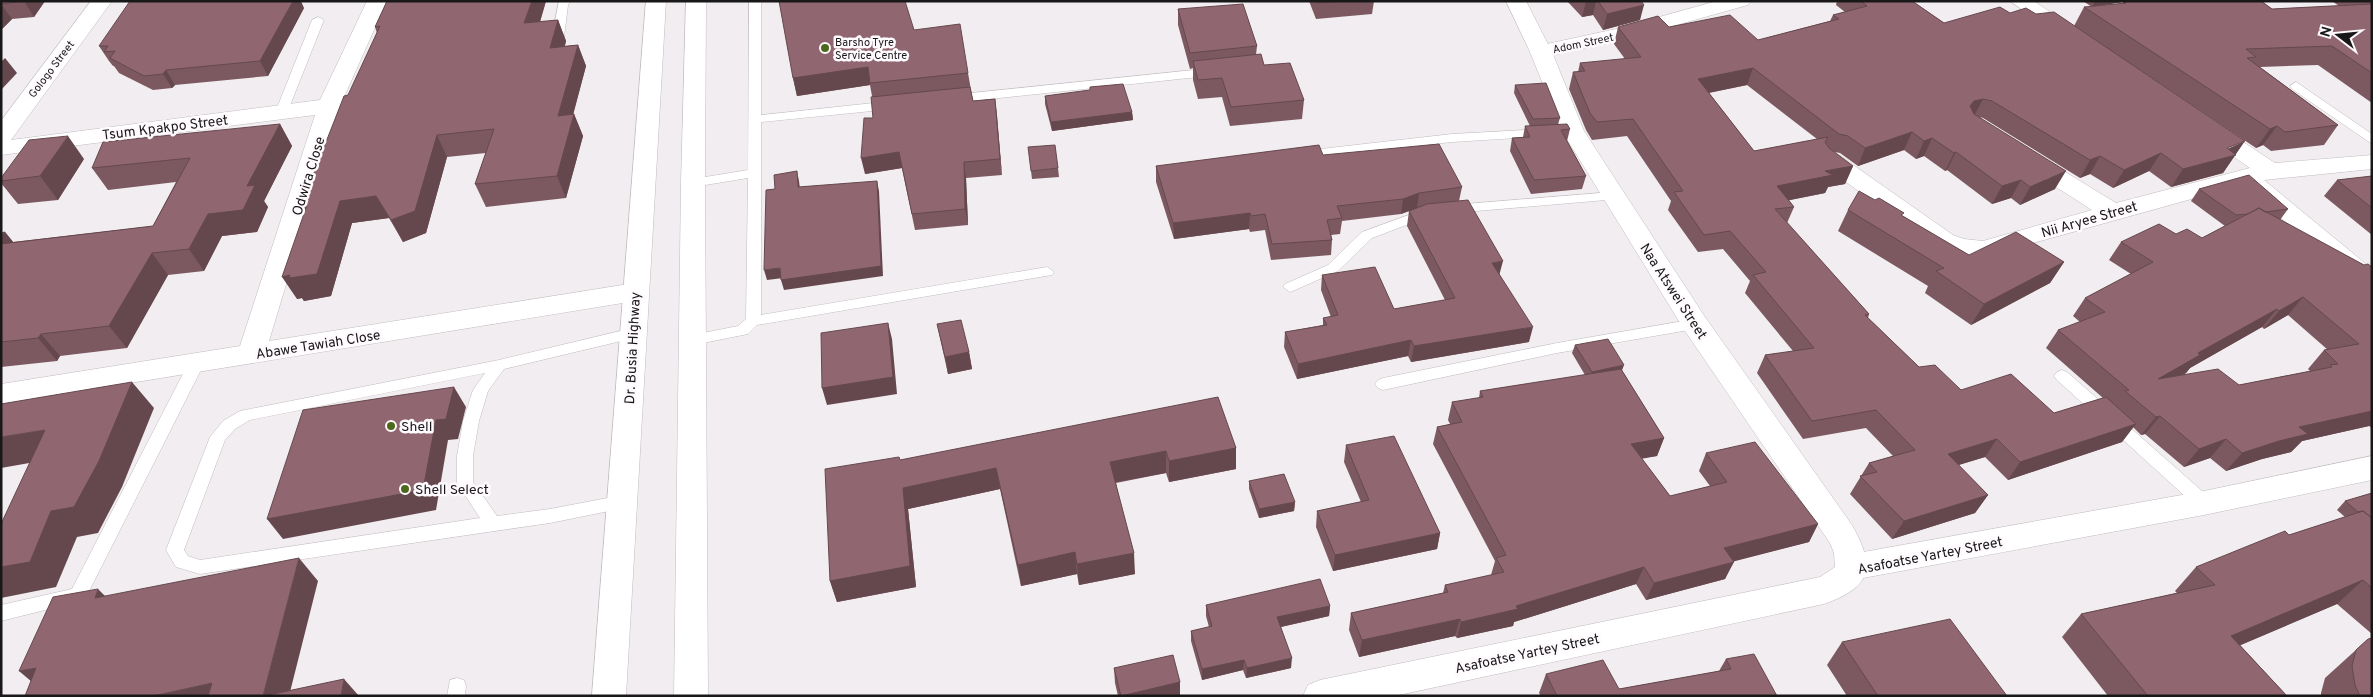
<svg xmlns="http://www.w3.org/2000/svg" width="2373" height="697" viewBox="0 0 2373 697" font-family="Overpass,sans-serif">
<rect width="100%" height="100%" fill="#f1edf0"/>
<g fill="none" stroke-linecap="round" stroke-linejoin="round">
<defs>
<path id="service" d="M559 1H571L568 5 564 37 558 40 552 37Z
M749 1H761V115L892 101 898 105 892 109 761 122V315L1047 267 1054 272 1052 275 757 325 748 334 693 345 688 344 686 340 688 336 738 326 746 319 748 178 693 187 686 183 693 179 748 170Z
M318 17 324 20 287 113 285 116H277L275 113 312 20Z
M1213 68 1217 69 1219 72 1217 75 952 103 946 99 952 95Z
M2296 82 2372 134V144L2292 89 2290 86Z
M1544 129 1548 130 1550 133 1548 136 1452 142 1303 159 1297 155 1303 151 1452 134Z
M1613 192 1620 196 1618 199 1453 213 1446 209 1453 205Z
M1428 208 1435 212 1433 215 1372 238 1338 271 1295 290 1290 292 1283 287 1285 284 1328 265 1362 232Z
M1695 319 1700 320 1702 324 1700 328 1557 353 1383 390 1378 388 1375 384 1378 380 1383 378 1557 343Z
M633 328 638 329 640 333 638 337 504 369 488 391 479 421 473 456V482L497 516 550 509 623 495 629 497 631 502 629 507 550 523 200 574 176 567 166 550 210 437 223 421 240 411 499 360ZM485 373 473 390 463 421 457 456V483L480 518 200 560 188 556 184 550 225 440 235 429 250 420Z
M196 359 201 360 204 364 77 615 71 618 65 615 62 610 65 605 1 621V605L72 589 188 364 191 360Z
M2062 370 2067 372 2210 498 2212 503 2210 508 2204 510 2198 508 2057 380 2054 376 2057 372Z
M457 678 464 680 466 686 465 696H447L450 680Z"/>
<path id="minor" d="M91 1H112L11 140 320 100 367 1H387L340 106 269 341 635 283 644 286 648 292 644 298 635 301 1 404V384L240 346 315 115 1 155V121Z
M1717 1H1751L1748 5 1626 39 1541 58 1533 57 1530 52 1533 47 1616 29Z
M2010 1H2034L2076 30 2079 34 2076 38 2069 40 2062 38Z
M2208 122 2216 124 2275 163 2372 155V169L2264 180 2372 269V292L2363 289 2250 191 2247 186 2249 183 1983 257 1962 255 1935 247 1823 165 1819 160 1823 155 1831 153 1839 155 1953 235 1964 239 1983 241 2092 210 2020 164 2016 159 2020 154 2028 152 2036 154 2116 203 2250 168 2200 134 2197 129 2200 124Z
M2372 456V480L2204 515 1852 580 1841 576 1836 567 1841 558 1852 554 2204 491Z"/>
<path id="tertiary" d="M1506 1H1526L1552 52 1584 131 1705 317 1852 525C1876 568 1872 587 1824 604L1394 696H1303L1308 685 1320 680 1820 577 1835 567 1834 553 1830 543 1685 331 1562 131 1530 52Z"/>
<path id="trunk" d="M646 1H666L626 696H592Z
M686 1H706L705 183 708 696H674L681 183Z"/>
</defs>
<use href="#service" stroke="#c0bcbf" stroke-width="1"/>
<use href="#minor" stroke="#c0bcbf" stroke-width="1"/>
<use href="#tertiary" stroke="#c0bcbf" stroke-width="1"/>
<use href="#trunk" stroke="#c0bcbf" stroke-width="1"/>
<use href="#service" fill="#fff" fill-rule="evenodd"/>
<use href="#minor" fill="#fff" fill-rule="evenodd"/>
<use href="#tertiary" fill="#fff" fill-rule="evenodd"/>
<use href="#trunk" fill="#fff" fill-rule="evenodd"/>
</g>
<path fill="#7c5960" fill-rule="evenodd" d="M1 1H45L34 17 12 19 1 30Z
M387 1H546L540 22 558 20 566 41 565 46 578 45 586 66 573 114H574L583 136 566 198 486 207 475 184 486 153 447 157 426 233 403 242 389 218 352 223 331 296 304 301 302 298 297 299 305 211 301 206 377 33 375 27Z
M1309 1H1374L1372 14 1316 19Z
M1567 1H1641L1640 20 1603 30 1593 15 1582 17Z
M1837 1H1912L1944 23 2235 155 2223 173 2171 187 2149 171 2113 188 2090 174 2080 178 1983 118 1980 117 2055 189 2020 205 2011 198 1992 204 1947 170 1945 171 1924 156 1916 159 1904 150 1858 166 1840 153 1834 152 1853 166 1845 184 1828 187 1825 193 1789 200 1794 207 1787 223 1869 314 1868 318 1919 367 1961 390 2054 413 2103 398 2046 348 2058 330 2080 322 2073 316 2085 298 2131 274 2109 260 2121 242 2176 234 2202 238 2225 226 2191 201 2199 189 2288 209 2280 220 2364 265 2372 267V428L2369 426 2302 441 2291 452 2262 459 2226 471 2210 458 2184 467 2145 434 2141 435 2133 427 2122 442 2008 480 1985 457 1958 465 1988 495 1975 513 1892 539 1850 494 1869 463 1893 456 1866 428 1803 439 1757 373 1765 355 1793 351 1745 293 1750 281 1723 249 1698 252 1668 210 1671 201 1627 136 1592 140 1586 130 1569 89 1573 72H1578L1580 63 1625 59 1614 44 1618 27H1669L1758 40 1830 21 1833 15 1845 12 1836 5ZM1747 85 1817 139 1754 151 1709 93ZM2288 315 2328 350H2324L2308 369 2310 371 2239 385 2184 374 2186 373 2190 368 2262 327 2264 329Z
M2083 1H2261L2272 9 2339 6 2332 1H2372V103L2318 65 2260 67 2338 125 2324 145 2271 151 2263 145 2256 148 2074 26 2084 7H2092ZM2123 2 2122 4 2097 6Z
M304 8 268 76 175 85 172 88 153 90 119 73 114 66H113L109 61 99 46Z
M1178 9 1257 46 1256 55 1264 65 1304 100 1302 119 1230 126 1222 97 1198 99 1193 80V68L1190 69 1178 25Z
M914 30 968 73 973 101 995 99 1002 175 966 178 968 225 915 230 902 168 865 174 873 118 872 96 870 85 797 96 793 78Z
M1515 85 1560 118 1558 124 1570 129 1567 141 1586 176 1582 189 1531 194 1510 151 1512 138 1523 137 1525 126H1530L1514 93Z
M1045 96 1132 112 1133 120 1052 131 1045 104Z
M280 124 292 146 264 201 268 207 257 232 222 236 204 271 168 275 127 348 60 356 57 361 1 367V233L5 232 13 242 153 226 176 182 108 190 92 168Z
M1323 155 1462 187 1459 201 1500 275 1529 342 1411 362 1408 356 1297 379 1284 347 1285 332 1323 325V318L1331 317 1321 290 1322 275 1394 309 1445 300 1407 226 1409 211 1401 214 1342 221 1340 234 1331 235 1332 240 1331 255 1271 260 1265 230 1250 232 1249 229 1174 239 1156 182V166Z
M84 159 58 200 18 204 1 183V178Z
M1058 168 1059 177 1032 179 1031 171Z
M2372 176V235L2324 196 2337 180Z
M1875 200 1969 255 2064 262 2050 283 1971 325 1925 293 1928 286 1838 231 1848 210Z
M937 324 969 352 972 369 948 374Z
M1575 345 1622 371 1664 438 1657 456 1641 458 1670 496 1710 486 1699 471 1706 453 1818 524 1809 542 1733 561 1725 579 1646 600 1636 584 1514 622 1513 626 1457 638 1455 636 1359 657 1349 630 1351 613 1443 593 1445 585 1491 575 1495 561 1433 444 1437 427 1450 424 1448 420 1452 402 1479 398 1480 391 1585 375 1572 353Z
M1346 445 1440 533 1437 549 1333 571 1316 527 1317 511 1361 502 1344 462Z
M1236 448V469L1169 482 1166 473 1116 483 1135 574 1079 585 1077 574 1021 586 1000 489 908 509 916 587 837 602 830 581 900 460Z
M1249 481 1295 502 1294 511 1259 518 1249 489Z
M2372 493V634L2337 604 2240 645 2287 696H2108L2062 637 2081 614 2177 593 2175 591 2196 567 2289 535 2345 517 2337 510 2345 501Z
M1206 605 1330 606 1329 616 1281 627 1291 668 1246 678 1243 670 1202 680 1191 641V631L1209 627 1206 616Z
M2368 639 2372 696H2321V693L2325 678Z
M1842 642 2007 696H1847L1827 665Z
M1726 659 1777 696H1541L1539 693 1546 674 1619 689 1719 671Z
M1114 668 1180 682V696H1118L1115 683Z"/>
<path fill="#65484e" d="M24 1H45L34 17Z
M293 1H301L304 8 268 76 260 61Z
M532 1H546L533 45 524 23Z
M1586 1H1596L1593 15 1582 17Z
M2095 1H2128L2092 7Z
M1 4 12 19 1 30Z
M1644 5 1640 20 1603 30 1607 14Z
M558 20 566 41 558 69 550 48Z
M578 45 586 66 567 138 558 116Z
M5 58 17 73 1 90V62Z
M868 67 870 85 797 96 793 78Z
M1753 68 1747 85 1692 96 1698 79Z
M166 70 175 85 172 88 163 74Z
M995 99 997 115 1002 175 1000 159Z
M1983 99 1974 116 1970 106 1974 101Z
M1132 112 1133 120 1052 131 1051 122Z
M574 114 583 136 566 198 557 176Z
M280 124 292 146 264 201 268 207 257 232 222 236 204 271 189 249 208 214 247 186Z
M2277 126 2263 145 2256 148 2270 129Z
M1912 132 1904 150 1858 166 1865 148Z
M437 135 447 157 426 233 403 242 391 220Z
M68 136 84 159 58 200 40 176Z
M1932 138 1924 156 1916 159 1924 141Z
M2245 141 2223 173 2171 187 2183 169Z
M899 152 902 168 865 174 861 158Z
M1956 152 1947 170 1945 171 1954 153Z
M2161 153 2149 171 2113 188 2124 170Z
M2100 156 2090 174 2080 178 2090 160Z
M964 162 966 178 968 225 965 209Z
M1853 166 1845 184 1828 187 1825 193 1770 204 1777 186 1825 171Z
M797 171 799 181 801 197 798 187Z
M2066 171 2055 189 2020 205 2030 187Z
M2021 180 2011 198 1992 204 2002 186Z
M877 181 879 191 883 276 784 290 781 280Z
M1419 193 1417 208 1401 214 1403 199Z
M376 196 389 218 352 223 331 296 304 301 302 298 297 299 282 277 340 201Z
M1250 213 1249 229 1174 239 1173 223Z
M5 232 23 254 1 249V237Z
M152 253 168 275 127 348 109 326Z
M1503 261 1499 276 1492 263Z
M2064 262 2050 283 1971 325 1984 304Z
M780 268 783 278 767 280 764 270Z
M2303 297 2288 315 2264 329 2279 311Z
M2277 309 2262 327 2190 368 2186 373 2144 397 2158 379 2198 353Z
M888 323 892 339 897 394 827 405 822 388Z
M1533 327 1529 342 1411 362 1414 346Z
M41 334 60 356 57 361 38 338Z
M1411 340 1408 356 1297 379 1298 364Z
M969 352 972 369 948 374 945 357Z
M1624 365 1621 373 1589 381 1592 372Z
M132 382 154 408 122 487 98 533 77 537 56 587 1 598V567L51 511Z
M454 387 466 407 458 439 448 440 436 510 283 539 267 519 436 420Z
M2372 411V423L2369 426 2302 441 2291 452 2262 459 2226 471 2242 453 2299 427Z
M2160 416 2145 434 2141 435 2156 417Z
M2136 424 2122 442 2008 480 2020 462Z
M45 430 69 456 1 468V437Z
M1664 438 1657 456 1624 462 1631 444Z
M1997 439 1985 457 1936 472 1948 454Z
M2226 439 2210 458 2184 467 2199 449Z
M1236 448V469L1169 482V461Z
M1166 451V473L1111 483 1110 462Z
M996 468 1000 489 908 509 916 587 837 602 830 581 903 488Z
M1988 495 1975 513 1892 539 1904 521Z
M1295 502 1294 511 1259 518V509Z
M1818 524 1809 542 1716 566 1724 548Z
M1440 533 1437 549 1333 571 1335 555Z
M1075 552 1077 574 1021 586 1018 565Z
M1134 553 1135 574 1079 585 1077 564Z
M299 558 318 581 289 696H263Z
M1734 562 1725 579 1646 600 1654 583Z
M1644 567 1636 584 1514 622 1513 626 1457 638 1461 622 1516 606Z
M2363 580 2337 604 2208 659 2231 636Z
M98 589 121 612 95 598Z
M1330 606 1329 616 1276 628 1277 617Z
M1460 619 1455 636 1359 657 1362 640Z
M1292 658 1291 668 1246 678 1247 668Z
M1244 660 1243 670 1202 680V669Z
M36 668 45 693 19 671Z
M344 679 359 696H341Z
M1180 682V696H1121Z
M212 683 224 696H153Z"/>
<path fill="#906770" stroke="#65484e" fill-rule="evenodd" d="M1 1H24L1 4Z
M130 1H293L260 61 166 70 163 74 144 76 110 58 115 51 104 52 108 46H99Z
M387 1H532L524 23 558 20 550 48 578 45 558 116 574 114 557 176 475 184 494 129 437 135 415 211 391 220 376 196 340 201 317 274 289 278 290 275 282 277 307 205 301 206 344 96 348 95 380 26 375 27Z
M779 1H905L914 30 960 24 968 73 870 83 868 67 793 78Z
M1317 1H1342L1317 3Z
M1598 1H1641L1644 5 1607 14Z
M1861 1H1912L1944 23 2000 7 2010 13 2026 8 2036 14 2054 12 2245 141 2227 148 2236 155 2183 169 2161 153 2124 170 2100 156 2090 160 1992 101 1983 99 1974 101 1970 106 1974 114 2066 171 2030 187 2021 180 2002 186 1956 152 1954 153 1932 138 1924 141 1912 132 1865 148 1848 136 1839 134 1753 68 1698 79 1754 151 1828 137 1825 142 1829 148 1853 166 1825 171 1833 175 1777 186 1794 207 1775 209 1869 314 1865 315 1919 367 1935 365 1961 390 2011 374 2054 413 2106 397 2136 424 2020 462 1997 439 1948 454 1988 495 1904 521 1860 476 1877 472 1869 463 1915 450 1876 410 1812 421 1765 355 1814 348 1753 275 1766 272 1730 231 1704 235 1674 192 1683 191 1633 119 1597 122 1590 113 1573 72 1585 71 1580 63 1641 57 1618 27 1658 16 1669 27 1730 15 1758 40 1839 19 1833 15 1867 6Z
M2126 1H2261L2272 9 2372 4V73L2332 46 2246 49 2256 57 2247 58 2338 125 2285 132 2277 126 2270 129 2084 7 2126 3 2123 2Z
M1243 4 1257 46 1190 53 1178 9Z
M1261 54 1264 65 1290 63 1304 100 1231 107 1222 78 1198 80 1193 61Z
M1546 83 1560 118 1533 119 1515 85Z
M1123 84 1132 112 1051 122 1045 96 1090 90V87Z
M970 87 973 101 995 99 1000 159 964 162 965 209 912 214 899 152 861 158 864 118H873L871 97Z
M280 124 247 186 255 185 243 210 208 214 189 249 152 253 109 326 41 334 38 338 1 342V244L153 226 190 158 92 168 103 142Z
M1567 124 1570 129 1561 130 1586 176 1534 180 1512 138 1530 137 1525 126Z
M68 136 40 176 1 181V178L29 140Z
M1439 144 1462 187 1419 193 1403 199 1337 206 1342 218 1327 220 1332 240 1272 244 1265 214 1251 216 1250 213 1173 223 1156 166 1319 145 1323 155Z
M1055 145 1058 168 1031 171 1028 147Z
M797 171 798 187 877 181 881 266 781 280 780 268 764 270 766 190 775 189 774 175Z
M2249 175 2288 209 2265 212 2259 208 2248 214 2236 215 2199 189Z
M2372 176V208L2337 180Z
M1859 191 1875 200 1879 198 1904 213 1901 215 1969 255 2016 232 2064 262 1984 304 1936 271 1944 268 1848 210Z
M1468 200 1503 261 1492 263 1533 327 1414 346 1411 340 1298 364 1285 332 1327 325 1323 318 1338 315 1322 275 1375 267 1394 309 1455 298 1409 211 1427 204Z
M2259 208 2364 265 2368 264 2372 267V411L2299 427 2308 434 2279 441 2242 453 2226 439 2199 449 2160 416 2156 417 2125 391 2129 390 2058 330 2105 312 2085 298 2153 262 2121 242 2159 224 2176 234 2187 229 2202 238ZM2303 297 2359 344 2324 350 2338 364 2330 365 2332 367 2239 385 2218 369 2158 379 2200 355 2198 353 2277 309 2279 311Z
M5 232 1 237V233Z
M961 320 969 352 945 357 937 324Z
M888 323 893 377 822 388 821 333Z
M1608 339 1624 365 1592 372 1575 345Z
M1621 369 1664 438 1631 444 1670 496 1727 482 1706 453 1755 442 1818 524 1724 548 1734 562 1654 583 1644 567 1516 606 1518 609 1461 622 1460 619 1362 640 1351 613 1448 592 1445 585 1504 572 1496 558 1506 555 1437 427 1462 422 1452 402 1483 397 1480 391Z
M132 382 99 461 74 507 51 511 30 562 1 567V524L45 430 1 437V404Z
M454 387 446 419 436 420 423 490 267 519 303 410Z
M1218 397 1236 448 1169 461 1166 451 1110 462 1134 553 1077 564 1075 552 1018 565 996 468 903 488 910 566 830 581 825 469 899 457 900 460Z
M1394 436 1440 533 1335 555 1317 511 1369 500 1346 445Z
M1284 474 1295 502 1259 509 1249 481Z
M2372 493V518L2363 511 2358 512 2345 501Z
M2363 511 2372 518V588L2363 580 2231 636 2287 696H2148L2081 614 2215 585 2196 567 2285 531 2289 535Z
M299 558 263 696H208L212 683 153 696H25L36 668 19 671 53 597 98 589 95 598Z
M1320 579 1330 606 1277 617 1292 658 1247 668 1244 660 1202 669 1191 631 1212 626 1206 605Z
M1950 619 2007 696H1878L1842 642Z
M2372 638V696H2360L2355 685 2352 666 2356 650 2368 639Z
M1754 654 1777 696H1557L1546 674 1603 660 1619 689 1731 669 1726 659Z
M1173 655 1180 682 1121 696 1114 668Z
M344 679 341 696H264Z"/>
<g fill="#4c681b" stroke="#fefafd" stroke-width="2">
<circle cx="825" cy="48" r="5"/>
<circle cx="391" cy="426" r="5"/>
<circle cx="405" cy="489" r="5"/>
</g>
<g text-anchor="middle" stroke-width="5" stroke-linejoin="round" paint-order="stroke">
<g font-size="11" fill="#191819" stroke="#fefafd" text-anchor="start">
<text x="835" y="46">Barsho Tyre<tspan x="835" dy="13">Service Centre</tspan></text>
</g>
<g font-size="11" fill="#191819" stroke="#fefafd">
<text transform="translate(1583 43) rotate(-12)" y="4">Adom Street</text>
<text transform="translate(51 69) rotate(-53)" y="4">Gologo Street</text>
</g>
<g font-size="14" fill="#191819" stroke="#fefafd">
<text transform="translate(165 127) rotate(-7)" y="5">Tsum Kpakpo Street</text>
<text transform="translate(308 176) rotate(-73)" y="5">Odwira Close</text>
<text transform="translate(2089 219) rotate(-16)" y="5">Nii Aryee Street</text>
<text transform="translate(1674 291) rotate(57)" y="5">Naa Atswei Street</text>
<text transform="translate(318 344) rotate(-9)" y="5">Abawe Tawiah Close</text>
<text transform="translate(632 348) rotate(-87)" y="5">Dr. Busia Highway</text>
<text transform="translate(1930 555) rotate(-11)" y="5">Asafoatse Yartey Street</text>
<text transform="translate(1527 653) rotate(-12)" y="5">Asafoatse Yartey Street</text>
</g>
<g font-size="14" fill="#191819" stroke="#fefafd" text-anchor="start">
<text x="401" y="431">Shell</text>
<text x="415" y="494">Shell Select</text>
</g>
</g>
<rect width="2373" height="697" fill="none" stroke="#191819" stroke-width="5"/>
<g transform="translate(2338 35) rotate(286)" stroke="#fefafd" stroke-width="4" paint-order="stroke">
<path d="M0-4L9 19L0 12L-9 19Z" fill="#191819"/>
<text y="-8" font-size="14" font-weight="bold" text-anchor="middle" fill="#191819">N</text>
</g>
</svg>
